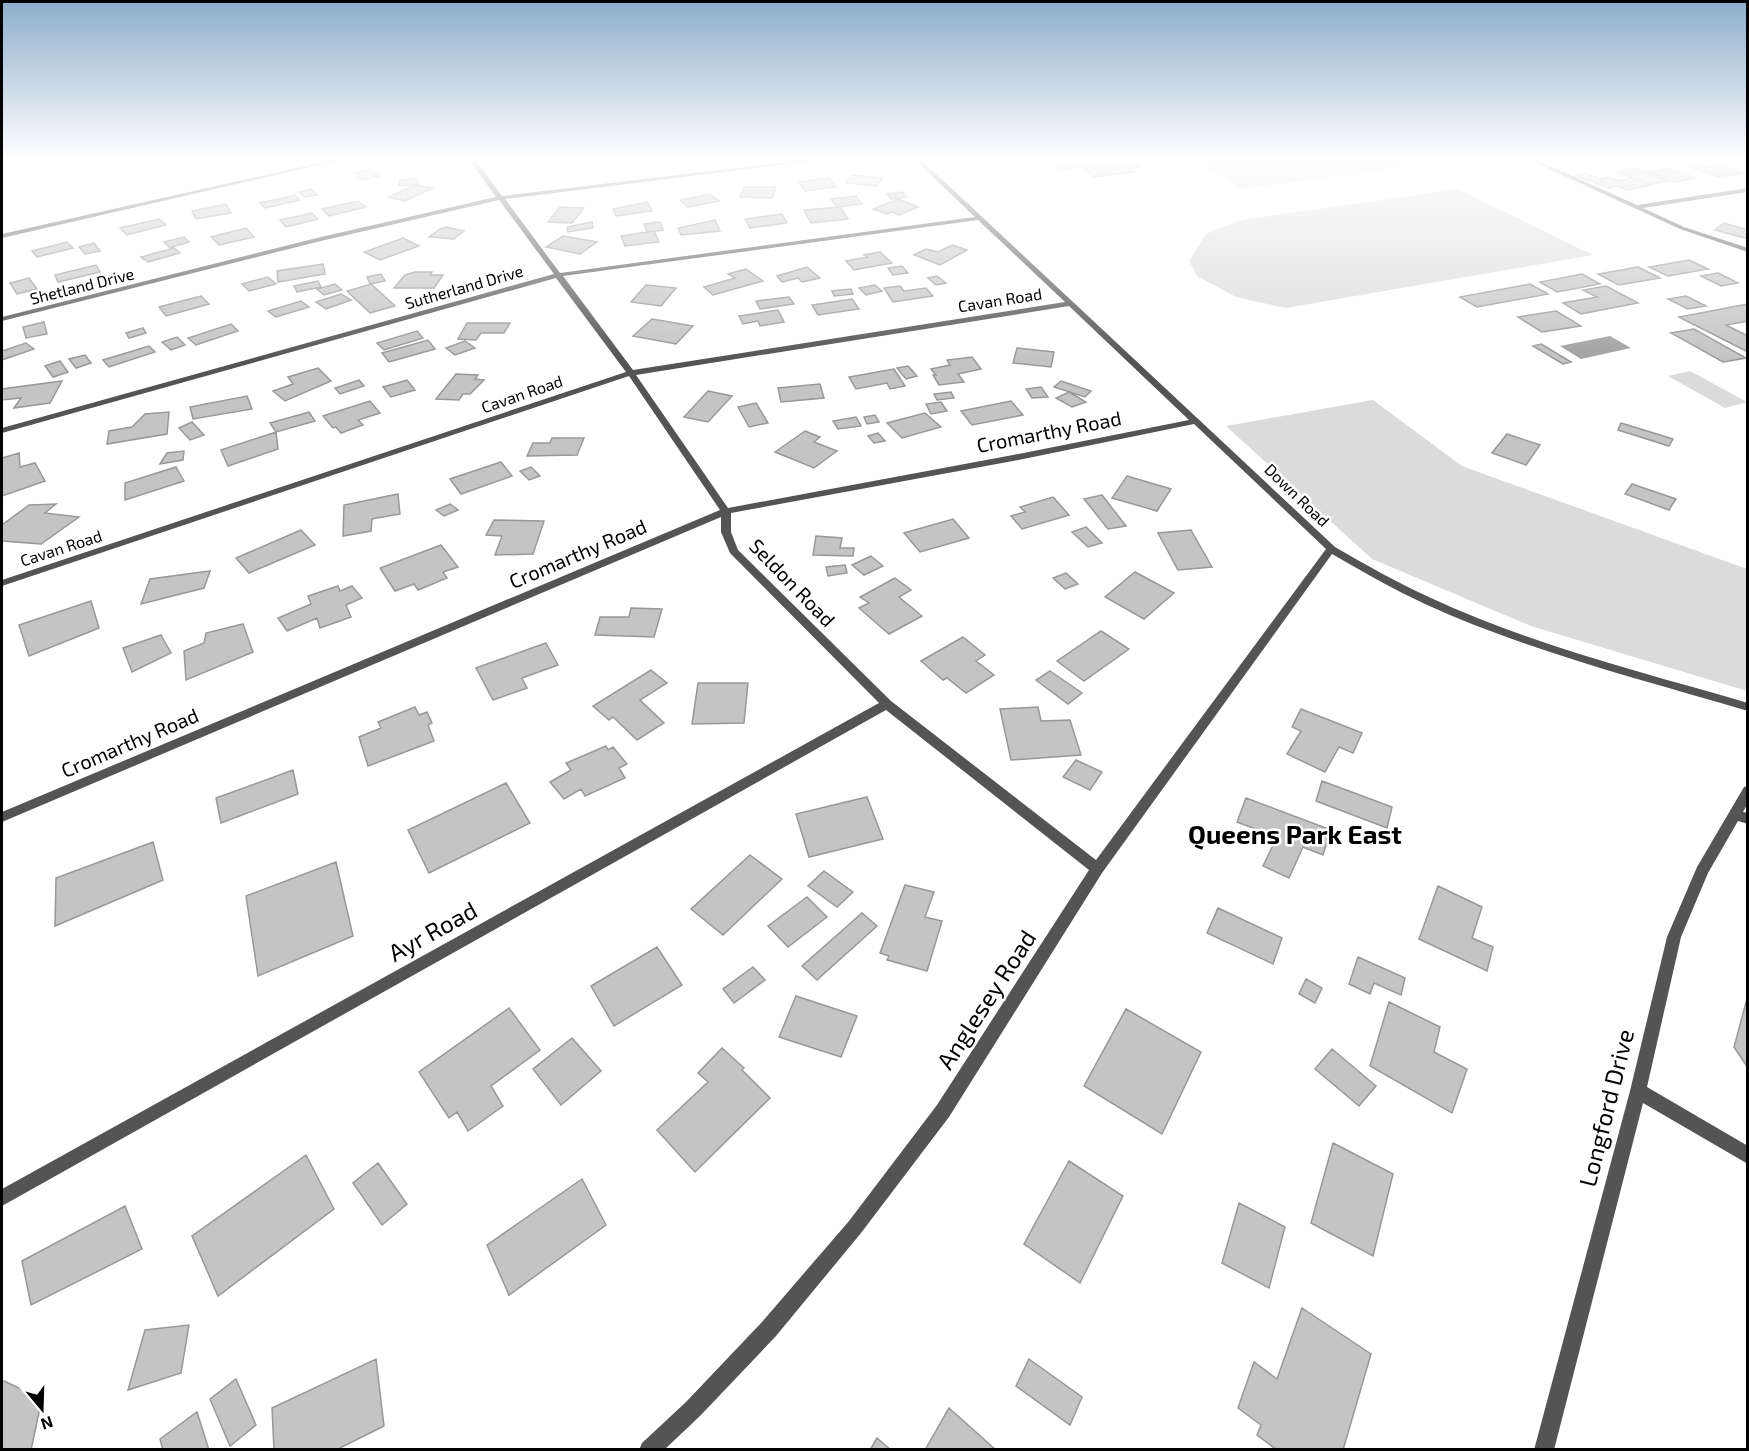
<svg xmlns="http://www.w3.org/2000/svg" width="1749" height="1451" viewBox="0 0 1749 1451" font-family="'Exo 2',sans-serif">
<rect width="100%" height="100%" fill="#fff"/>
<path fill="#dbdbdb" d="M1192 157H1456L1462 160 1240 189Z
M1458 189 1593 255 1286 308 1236 297 1197 276 1189 261 1206 234 1241 220Z
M1690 371 1747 402 1725 408 1668 376Z
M1373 400 1462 466 1747 569V691L1531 626 1372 559 1226 426Z"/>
<path fill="#a2a2a2" d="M1610 336 1631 348 1581 359 1560 346Z"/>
<path fill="#c4c4c4" stroke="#989898" stroke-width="1.5" d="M1106 157H1126L1140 167 1129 169 1134 172 1094 177 1082 167 1062 169 1054 163Z
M1563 157H1594L1602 160 1580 164Z
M1727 157 1736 162H1719L1710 158Z
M1700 164 1707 167 1721 164 1743 173 1718 177 1688 166Z
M1634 168 1667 181 1650 185 1616 172Z
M1669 168 1695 178 1674 182 1649 172Z
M371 169 380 176 363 180 354 173Z
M1585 173 1600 179 1608 177 1620 181 1632 178 1651 185 1628 190 1617 186 1609 188 1575 176Z
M852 175 882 178 877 186 846 183Z
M417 178 418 184 399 186V180Z
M829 178 836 187 805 191 799 182Z
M416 185 433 188 405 201 388 197Z
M744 187H776L772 198 740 197Z
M311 189 317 195 305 197 299 192Z
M902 192 907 197 891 199 887 194Z
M710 194 719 201 688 207 680 200Z
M295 195 300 200 265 208 260 203Z
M856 196 862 204 837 207 831 199Z
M898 199 918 207 899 215 892 212 887 214 873 209Z
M358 201 366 207 329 216 322 209Z
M647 202 652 211 616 216 613 209Z
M226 204 231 213 196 219 192 211Z
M560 207 584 208 572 223 548 222Z
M840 207 848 219 811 223 804 210Z
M312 213 318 219 286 227 280 220Z
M782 214 787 223 750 228 745 219Z
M159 219 166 225 127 235 120 228Z
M715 220 720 231 681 235 678 228Z
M592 222 593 228 568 232 567 227Z
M660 222 663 230 647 232 644 224Z
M1724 223 1748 230V239L1715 230Z
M446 227 464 231 454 239 429 237 440 229Z
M246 228 254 237 219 245 211 237Z
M654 231 659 242 625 246 621 236Z
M563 236 597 242 580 254 546 247Z
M184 237 189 242 170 248 164 242Z
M403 238 419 246 380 260 364 252Z
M67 242 73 248 37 257 32 251Z
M94 243 100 251 85 254 79 247Z
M952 245 967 250 940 265 914 255 926 249 938 252Z
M174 248 180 253 148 262 141 257Z
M880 252 892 263 854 270 846 261 867 257 864 255Z
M1689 260 1708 269 1668 276 1649 267Z
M323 264 325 274 278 282 277 271Z
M96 265 100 272 58 282 55 275Z
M902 266 908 273 893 275 888 268Z
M807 267 820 278 802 282 798 278 782 282 777 276Z
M1638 267 1660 278 1619 285 1598 274Z
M746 269 763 281 713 295 704 287 735 278 728 274Z
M415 272H432L430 275H443L434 288H394L405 275Z
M1718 273 1738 283 1721 286 1701 276Z
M381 274 385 281 370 284 367 277Z
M1582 274 1600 284 1557 292 1540 282Z
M937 276 946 283 936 285 928 278Z
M268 277 276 284 249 291 242 284Z
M29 278 37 289 17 294 10 283Z
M318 281 321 287 297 292 294 286Z
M335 284 342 290 324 295 317 289Z
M371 284 395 306 370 313 347 291Z
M1530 284 1548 294 1477 307 1460 297Z
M646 285 676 288 661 306 631 302Z
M875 285 882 291 866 295 859 288Z
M900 286 904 291 926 288 933 296 893 302 884 288Z
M1606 286 1638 303 1581 314 1563 303 1597 297 1583 290Z
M851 289 853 294 834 296 832 291Z
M341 294 351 300 326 309 316 302Z
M201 296 209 304 166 316 159 307Z
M1686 296 1706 306 1688 309 1668 299Z
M789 297 794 304 760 309 756 301Z
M852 299 859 309 818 315 812 305Z
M301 301 309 307 276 317 268 311Z
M1748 304V321L1726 325 1748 336V352L1679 317Z
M778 310 784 322 760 326 758 321 743 324 739 316Z
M1556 311 1581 326 1542 332 1518 317Z
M652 319 693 326 676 344 633 336Z
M44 322 47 334 26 338 23 327Z
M467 323H510L504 333H481L476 340 458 339Z
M231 324 238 331 196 345 188 338Z
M143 328 146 333 129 338 126 333Z
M1694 329 1746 358 1723 362 1671 333Z
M417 331 423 338 384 350 377 343Z
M177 337 185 345 171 350 162 342Z
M428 340 435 349 389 362 382 353Z
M465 341 475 348 455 355 446 348Z
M26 343 34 349 2 360V351Z
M1541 344 1571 362 1563 364 1533 346Z
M149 346 155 352 109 367 103 360Z
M1017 348 1054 352 1051 367 1013 363Z
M85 355 91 363 76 368 69 359Z
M972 357 981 369 958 374 964 382 939 385 933 375H936L931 369 950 365 947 360Z
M60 361 68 372 53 377 45 366Z
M908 366 917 376 906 379 897 368Z
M318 368 331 381 285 401 273 391 293 384 288 377Z
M894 369 905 386 890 389 887 383 856 389 849 377Z
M456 374 478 375 475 379 484 380 470 394H463L459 400 436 399Z
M359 380 364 386 340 394 335 388Z
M407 380 415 390 391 397 383 387Z
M62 381 50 403 14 408 21 398 2 400V389Z
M1061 381 1091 391 1085 397 1054 387Z
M820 384 824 398 781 402 778 388Z
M1041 387 1048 397 1032 398 1026 389Z
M708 391 732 396 708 422 684 417Z
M951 392 954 398 937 400 934 394Z
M1069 392 1086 402 1072 407 1056 398Z
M247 396 252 409 193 419 190 407Z
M370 401 380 413 358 420 363 425 341 433 336 427 333 428 323 416Z
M1011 401 1023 415 972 425 961 411Z
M941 402 947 411 931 414 926 404Z
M756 403 768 423 749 427 738 407Z
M169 412 167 434 107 444 109 431 132 427 145 414Z
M309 412 315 421 276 432 270 423Z
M925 413 941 427 902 438 887 423Z
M875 415 879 422 867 424 864 417Z
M856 417 861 426 838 429 833 421Z
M192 422 204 435 190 440 179 428Z
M1621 423 1673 439 1669 446 1618 430Z
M805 431 820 437 814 442 837 451 814 468 775 452Z
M276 432 278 449 228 466 221 450Z
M878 433 885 441 874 443 868 436Z
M1507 434 1540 445 1526 465 1492 453Z
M552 438H584L577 455 527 456 533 443H550Z
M184 451 183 460 160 464 167 453Z
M19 453 20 467 35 463 45 481 2 496V458Z
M501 462 512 476 461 494 450 479Z
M176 467 184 481 125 500V483Z
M531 467 540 476 529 480 520 471Z
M1127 476 1171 489 1157 511 1112 498Z
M1632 484 1676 499 1669 510 1625 494Z
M398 494 400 514 372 519 371 531 343 536 344 505Z
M1102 495 1126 526 1108 529 1084 499Z
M1053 497 1069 515 1022 529 1011 516 1025 512 1020 507Z
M56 504 45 513 79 517 41 544 2 541V525L29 505Z
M450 504 458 510 444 516 436 510Z
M953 519 969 538 920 552 904 533Z
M494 520 544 521 533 554 495 555 502 536 486 535Z
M1086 527 1102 543 1088 547 1072 532Z
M301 530 315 545 249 573 236 558Z
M1191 530 1212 567 1178 570 1158 533Z
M816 536 842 538 840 548H854L853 556 813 555Z
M441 545 458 567 443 572 447 578 418 590 414 584 395 591 380 568Z
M871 556 883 566 864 575 852 565Z
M845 565 847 573 828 576 826 567Z
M210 571 204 588 141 604 150 579Z
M1135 572 1174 593 1144 619 1105 597Z
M1066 573 1078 584 1065 589 1053 578Z
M895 578 911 590 899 597 922 616 889 634 859 608 869 603 860 597Z
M338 586 340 591 352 586 362 598 346 605 351 617 320 628 317 618 287 631 278 618 311 604 308 596Z
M91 601 99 628 29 656 19 625Z
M631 608 662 609 654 637 595 635 600 617H629Z
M243 624 253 652 186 680 184 651 204 643 206 633Z
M1101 631 1129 649 1084 681 1057 661Z
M161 635 171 653 132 672 123 648Z
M963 637 985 655 976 661 994 675 966 693 947 678 943 680 921 661Z
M546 643 558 665 522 678 527 688 493 700 476 668Z
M651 670 667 683 640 700 664 723 637 740 613 717 609 720 593 706Z
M1050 671 1082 693 1068 704 1036 680Z
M698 683H748L744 723 692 724Z
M415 707 419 715 427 712 432 723 428 725 434 741 368 766 359 737 381 728 378 722Z
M1038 707 1041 721 1070 720 1081 755 1011 760 1000 709Z
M1301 709 1362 733 1353 753 1339 747 1325 772 1287 754 1301 731 1292 727Z
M606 746 608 750 613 747 627 764 619 768 625 778 585 796 581 789 564 799 550 782 571 770 566 763Z
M1076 760 1102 772 1090 790 1063 777Z
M293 770 298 794 221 823 216 798Z
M1322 781 1392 807 1387 828 1316 801Z
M506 783 530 823 429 873 408 830Z
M867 797 883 839 809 857 796 814Z
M1246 798 1331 830 1323 855 1303 847 1289 878 1263 866 1277 837 1237 822Z
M153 842 163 880 55 926 56 878Z
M750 855 782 879 723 935 691 909Z
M336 862 353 936 258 976 246 896Z
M824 871 853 892 837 907 808 886Z
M905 885 934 892 925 917 942 921 927 971 887 960 889 956 880 953Z
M1438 886 1482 907 1472 938 1493 947 1487 971 1419 939Z
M807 897 827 917 788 947 768 926Z
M1218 908 1282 938 1273 964 1207 933Z
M862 913 877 926 817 980 802 966Z
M657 947 682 985 614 1026 591 986Z
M1358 957 1405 978 1401 995 1374 983 1370 994 1349 984Z
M753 967 765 980 734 1003 723 989Z
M1306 979 1322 988 1315 1003 1299 994Z
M1748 995V1068L1734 1047Z
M796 996 857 1016 841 1057 779 1037Z
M1389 1002 1440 1027 1434 1052 1467 1069 1452 1113 1370 1066Z
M509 1008 540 1050 491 1086 503 1106 468 1131 457 1112 449 1118 419 1072Z
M1126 1009 1201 1052 1162 1134 1084 1086Z
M572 1038 601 1071 561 1105 533 1069Z
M722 1048 744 1068 742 1070 770 1098 695 1172 657 1130 708 1082 698 1073Z
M1332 1049 1376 1086 1359 1106 1315 1069Z
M1333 1143 1393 1174 1373 1256 1311 1223Z
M306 1155 334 1209 218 1296 192 1236Z
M1069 1161 1123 1196 1080 1283 1024 1244Z
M378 1163 407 1204 382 1225 353 1183Z
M582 1179 606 1225 509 1295 487 1245Z
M1239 1203 1285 1227 1269 1288 1222 1263Z
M125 1206 142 1249 31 1305 22 1261Z
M1302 1308 1371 1354 1343 1450H1277L1257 1435 1261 1425 1238 1408 1254 1362 1277 1379Z
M189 1325 181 1373 128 1390 145 1330Z
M376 1359 384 1426 336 1450H274L272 1408Z
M1029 1359 1082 1397 1070 1425 1016 1386Z
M236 1379 256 1425 230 1446 210 1399Z
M4 1381 42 1399 31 1450H2V1382Z
M949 1408 996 1450H925Z
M197 1412 209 1450H163L160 1439Z
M877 1438 891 1450H870Z"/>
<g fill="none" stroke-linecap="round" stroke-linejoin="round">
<path fill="#545454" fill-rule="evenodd" d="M345 157H354L2 238V234Z
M467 157H473L502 196 829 157H844L505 199 560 273 975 217 912 157H918L1335 547C1366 565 1398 583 1431 598 1532 645 1641 672 1748 703V711C1639 679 1528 651 1425 604 1393 589 1363 572 1332 554L1102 873 949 1117 861 1233 776 1336 700 1416 664 1450H639L642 1443 686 1402 762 1322 849 1221 937 1105 1089 870 886 710 2 1206V1189L879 703 730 553 721 532V517L2 822V812L720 510 629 376 2 586V580L626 372 556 278 2 433V428L554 274 499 200 321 241 2 321V317L321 237 496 197ZM978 220 1065 302 633 370 563 276ZM1069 306 1189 420 1013 455 728 508 636 375ZM1194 424 1326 549 1096 860 891 701 738 550 731 532V513L1013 461Z
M1523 157H1530L1637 205 1748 188V192L1643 208 1684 227 1748 248V252L1680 229Z
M1748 786V803L1743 812 1748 813V824L1738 821 1708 873 1681 937 1647 1087 1748 1146V1164L1643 1103 1554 1450H1534L1630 1091 1667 937 1697 867 1744 787Z"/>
</g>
<linearGradient id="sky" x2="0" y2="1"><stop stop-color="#8cadcc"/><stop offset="0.44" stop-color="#fff"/><stop offset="1" stop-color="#fff" stop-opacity="0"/></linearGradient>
<rect width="1749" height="360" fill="url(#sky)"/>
<g text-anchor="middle" stroke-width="5" stroke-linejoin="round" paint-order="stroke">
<g font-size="16" fill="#000" stroke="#fff">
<text transform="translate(82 286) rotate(-14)" y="6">Shetland Drive</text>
<text transform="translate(464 287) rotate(-16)" y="6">Sutherland Drive</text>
<text transform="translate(1000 300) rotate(-9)" y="6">Cavan Road</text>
<text transform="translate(522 394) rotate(-19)" y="6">Cavan Road</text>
<text transform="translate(1297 495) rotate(44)" y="6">Down Road</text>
<text transform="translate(61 548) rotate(-18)" y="6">Cavan Road</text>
</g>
<g font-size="20" fill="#000" stroke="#fff">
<text transform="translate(1049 432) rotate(-11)" y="7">Cromarthy Road</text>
<text transform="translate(578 554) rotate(-23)" y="7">Cromarthy Road</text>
<text transform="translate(792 583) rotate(46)" y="7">Seldon Road</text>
<text transform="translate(130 743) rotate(-23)" y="7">Cromarthy Road</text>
</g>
<g font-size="24" fill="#000" stroke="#fff">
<text transform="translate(433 932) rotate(-29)" y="8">Ayr Road</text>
<text transform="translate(987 1000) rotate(-57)" y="8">Anglesey Road</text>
<text transform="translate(1607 1108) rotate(-76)" y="8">Longford Drive</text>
</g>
<g font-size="26" font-weight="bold" fill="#000" stroke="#fff">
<text x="1295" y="844">Queens Park East</text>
</g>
</g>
<rect width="1749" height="1451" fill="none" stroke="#000000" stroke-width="6"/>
<g transform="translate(42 1409) rotate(161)" stroke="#ffffff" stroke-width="4.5" paint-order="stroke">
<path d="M0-4.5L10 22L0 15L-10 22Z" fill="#000000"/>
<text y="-9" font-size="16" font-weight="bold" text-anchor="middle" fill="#000000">N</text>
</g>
</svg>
